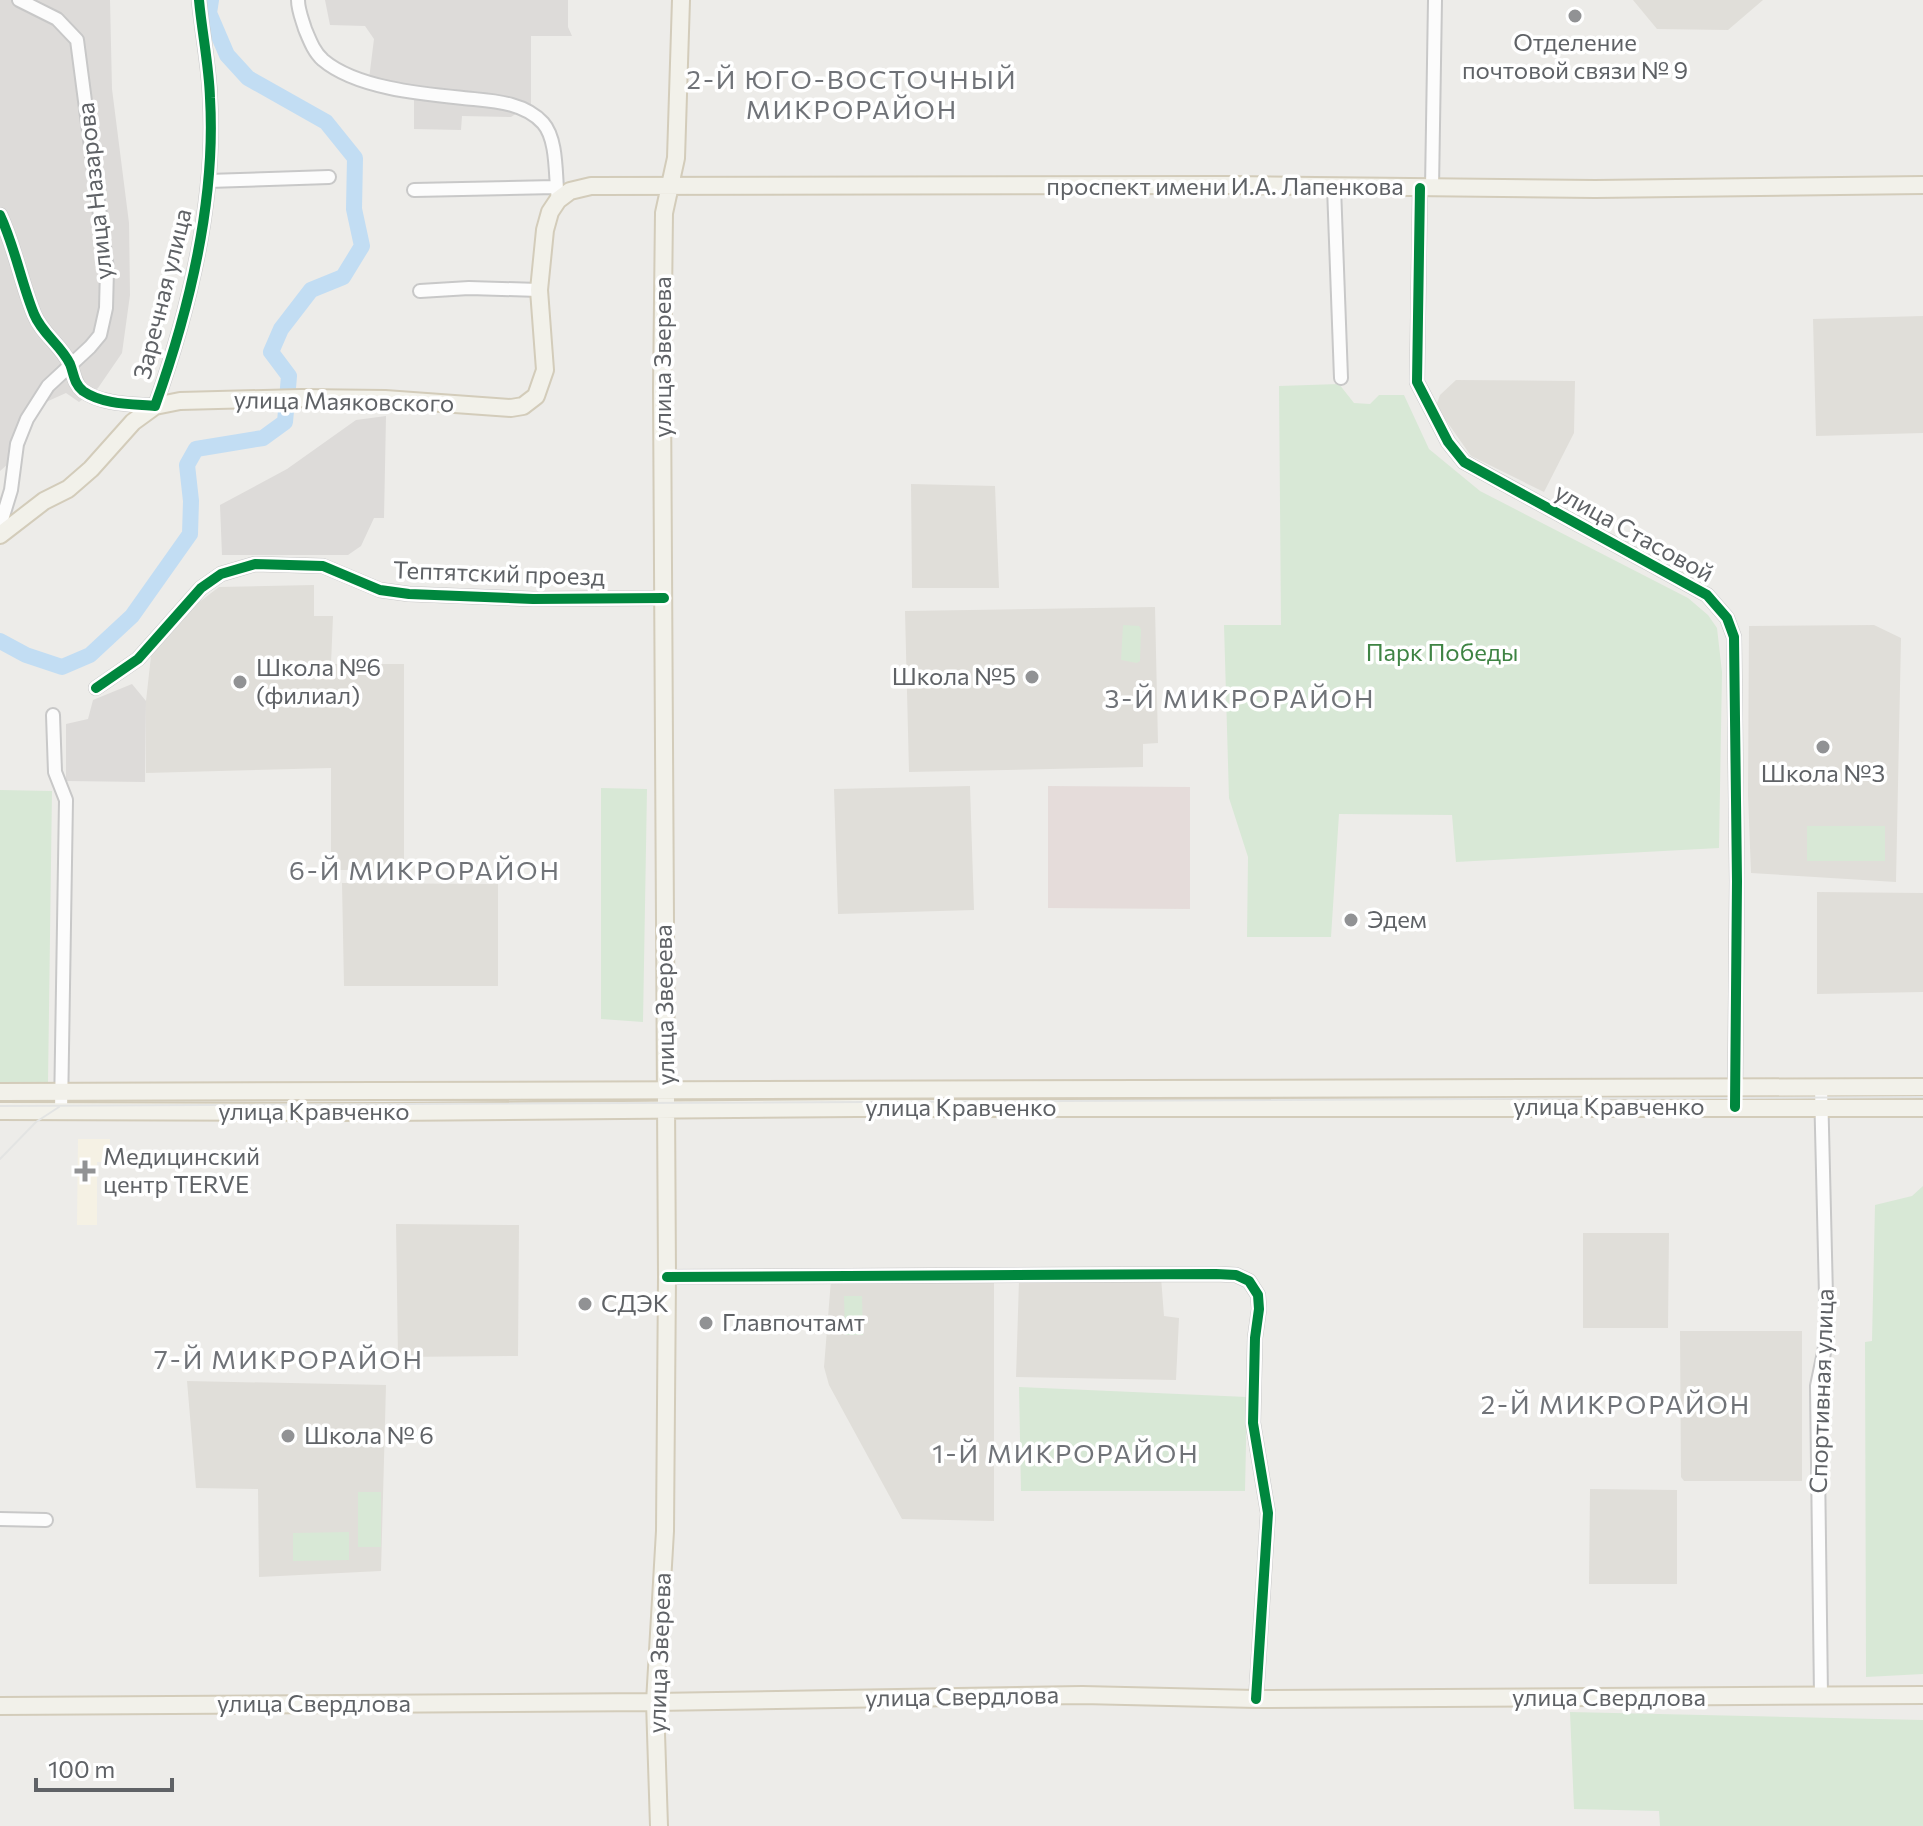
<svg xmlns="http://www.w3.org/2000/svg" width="1923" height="1826" viewBox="0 0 1923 1826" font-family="Commissioner,sans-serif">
<rect width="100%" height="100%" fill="#edece9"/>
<path fill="#f5f1e4" d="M78 1139H110V1162H97V1225H77Z"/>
<path fill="#dddbd9" d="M0 0H110L112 89 129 223 130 295 122 353 98 388 79 402 66 393 46 402 34 418 23 451 0 471Z
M325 0H568V27L572 36H531V104L511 117 462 116 461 130 414 129V98L369 79 374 39 365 26 330 25Z
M386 416 384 518H374L361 546 348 555H222L220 505 287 469 356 420Z
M132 684 146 701 145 782 66 781V724L88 719 93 700Z"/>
<path fill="#e0ded9" d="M1633 0H1763L1728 30 1657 29Z
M1923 316V433L1816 436 1813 319Z
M1456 380 1575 381 1574 433 1544 492 1471 456 1436 406 1440 395Z
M911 484 995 486 999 588H912Z
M314 585V616H333L331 664H404V870H331V768L146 773V701L151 656 169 625 219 587Z
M1155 607 1158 743 1143 744V767L909 772 905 611Z
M1874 625 1901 638 1896 882 1751 873 1748 795 1749 626Z
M970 786 974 910 838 914 834 789Z
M342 883 498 884V986H344Z
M1817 892 1923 893V992L1817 994Z
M396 1224 519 1225 518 1356 398 1357Z
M1583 1233H1669L1668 1328H1583Z
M1161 1277 1164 1316 1179 1318 1176 1380 1016 1377 1019 1280Z
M831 1280H994V1521L902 1519 829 1385 824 1367Z
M1680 1331H1802V1481H1684L1681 1477Z
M187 1381 386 1385 381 1571 259 1577 258 1489 196 1488Z
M1590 1489 1677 1490V1584H1589Z"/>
<path fill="#e5dcda" d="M1048 786 1190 787V909L1048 908Z"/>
<path fill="#d8e8d6" d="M1339 384 1354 403 1370 404 1379 395H1404L1429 449 1480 491 1688 598 1708 615 1717 628 1722 672 1719 848 1456 862 1452 815 1339 814 1331 937H1247L1248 857 1229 798 1224 625H1281L1279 386Z
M1123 625 1139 626 1141 629 1140 661 1137 663 1121 660Z
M601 788 647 789 643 1022 601 1019Z
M0 790 52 791 48 1083 0 1084Z
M1807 826H1885V861H1807Z
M1923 1186V1674L1866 1677 1865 1342 1872 1341 1875 1205 1912 1196Z
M844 1296H862L863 1335H845Z
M1019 1387 1247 1397 1245 1491H1021Z
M358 1492H381V1547H358Z
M349 1532V1560L293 1561V1533Z
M1570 1712 1923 1720V1826H1660L1659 1811 1574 1809Z"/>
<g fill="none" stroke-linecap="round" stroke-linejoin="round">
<path stroke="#c2ddf3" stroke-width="16" d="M0 641 26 655 62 667 90 655 132 616 190 534 191 501 187 465 196 449 263 438 285 422 289 376 271 352 281 329 311 290 343 277 362 246 354 209 355 158 326 122 248 78 227 55 209 13 211 0"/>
<defs>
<path id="minor" d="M298 0C298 10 302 19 305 29 310 41 314 52 323 60 356 88 422 94 463 98 490 101 523 101 543 123 558 140 555 177 558 200
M208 181 329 177
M1334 187 1341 378
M1420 188 1417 382 1448 442 1464 462 1707 595 1727 618 1734 637 1737 881 1735 1107
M1432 188 1435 0
M414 190 556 187
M0 215C15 247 21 282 34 314 42 334 61 345 70 364 74 374 74 384 83 391 103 405 133 404 155 406 189 311 216 199 210 98 209 65 202 33 199 0
M420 291 469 288 539 290
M0 526 11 490 17 444 27 419 48 386 90 347 100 335 106 308 107 269 77 40 57 19 19 0
M96 688 138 659 201 588 221 574 255 564 323 566 380 590 409 594 533 599 664 598
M53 715 55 772 66 800 61 1112
M667 1277 1216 1274 1236 1275 1249 1281 1258 1295 1259 1309 1255 1338 1253 1423 1268 1513 1256 1699
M0 1519 46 1520
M1821 1696 1817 1386 1827 1338 1821 1087"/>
<path id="major" d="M0 535 44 501 68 489 91 469 133 422 155 406 180 401 301 398 385 399 511 408 523 406 536 396 545 370 539 290 545 230 550 212 558 200 570 191 591 186 1230 185 1595 189 1923 185
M0 1092 1923 1087
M0 1111 383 1112 856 1108H1923
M0 1706 655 1702 1082 1695 1256 1699 1923 1695
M659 1826 655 1702 665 1531 667 1277 662 389 664 213 676 158 681 0"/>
</defs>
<use href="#minor" stroke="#c8c8c8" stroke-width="16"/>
<use href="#major" stroke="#d3ccba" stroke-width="20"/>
<use href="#minor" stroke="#fcfcfc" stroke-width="12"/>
<use href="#major" stroke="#f2f1ea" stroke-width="16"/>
<path stroke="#e3e4e3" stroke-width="2" d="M0 1106 1923 1097
M0 1159 36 1122 59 1107"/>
<defs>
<path id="cycleway" d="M1420 188 1417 382 1448 442 1464 462 1707 595 1727 618 1734 637 1737 881 1735 1107
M0 215C15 247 21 282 34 314 42 334 61 345 70 364 74 374 74 384 83 391 103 405 133 404 155 406 189 311 216 199 210 98 209 65 202 33 199 0
M96 688 138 659 201 588 221 574 255 564 323 566 380 590 409 594 533 599 664 598
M667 1277 1216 1274 1236 1275 1249 1281 1258 1295 1259 1309 1255 1338 1253 1423 1268 1513 1256 1699"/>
</defs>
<use href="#cycleway" stroke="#fff" stroke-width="15"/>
<use href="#cycleway" stroke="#00873e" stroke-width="10"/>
</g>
<g fill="#919294" stroke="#fff" stroke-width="3">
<circle cx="1575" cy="16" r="8"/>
<circle cx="1032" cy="677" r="8"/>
<circle cx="240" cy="682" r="8"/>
<circle cx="1823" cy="747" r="8"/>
<circle cx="1351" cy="920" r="8"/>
<path d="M81 1159h8v8h8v8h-8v8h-8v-8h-8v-8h8z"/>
<circle cx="585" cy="1304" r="8"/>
<circle cx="706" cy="1323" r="8"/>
<circle cx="288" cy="1436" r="8"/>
</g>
<g text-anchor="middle" stroke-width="7" stroke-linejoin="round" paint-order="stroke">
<g font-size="24" fill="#5f6266" stroke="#fff" text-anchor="start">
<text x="1575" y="51" text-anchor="middle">Отделение<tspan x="1575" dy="28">почтовой связи № 9</tspan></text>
<text x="256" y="676">Школа №6<tspan x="256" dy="28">(филиал)</tspan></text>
<text x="1016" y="685" text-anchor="end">Школа №5</text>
<text x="1823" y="782" text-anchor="middle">Школа №3</text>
<text x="1367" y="928">Эдем</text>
<text x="103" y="1165">Медицинский<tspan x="103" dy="28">центр TERVE</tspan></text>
<text x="601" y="1312">СДЭК</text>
<text x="722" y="1331">Главпочтамт</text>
<text x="304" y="1444">Школа № 6</text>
</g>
<g font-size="24" fill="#5f6266" stroke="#fff">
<text x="1225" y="195">проспект имени И.А. Лапенкова</text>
<text transform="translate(95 191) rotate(-96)" y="8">улица Назарова</text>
<text transform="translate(163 294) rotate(-76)" y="8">Заречная улица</text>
<text transform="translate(663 357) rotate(-90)" y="8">улица Зверева</text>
<text transform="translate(344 402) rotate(1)" y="8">улица Маяковского</text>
<text transform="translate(1634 533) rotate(29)" y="8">улица Стасовой</text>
<text transform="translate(499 574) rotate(2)" y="8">Тептятский проезд</text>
<text transform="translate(665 1005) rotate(-91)" y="8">улица Зверева</text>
<text x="1609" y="1115">улица Кравченко</text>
<text x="961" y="1116">улица Кравченко</text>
<text x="314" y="1120">улица Кравченко</text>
<text transform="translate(1822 1391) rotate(-88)" y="8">Спортивная улица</text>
<text transform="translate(660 1653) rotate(-88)" y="8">улица Зверева</text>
<text transform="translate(962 1697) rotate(-1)" y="8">улица Свердлова</text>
<text x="1609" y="1706">улица Свердлова</text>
<text x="314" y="1712">улица Свердлова</text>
</g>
<g font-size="24" fill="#3f8444" stroke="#fff">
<text x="1442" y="661">Парк Победы</text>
</g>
<g font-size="26" letter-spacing="2" fill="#707378" stroke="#fff">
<text x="852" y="89">2-Й ЮГО-ВОСТОЧНЫЙ<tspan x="852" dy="30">МИКРОРАЙОН</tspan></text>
<text x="1240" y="708">3-Й МИКРОРАЙОН</text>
<text x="425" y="880">6-Й МИКРОРАЙОН</text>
<text x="289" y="1369">7-Й МИКРОРАЙОН</text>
<text x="1616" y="1414">2-Й МИКРОРАЙОН</text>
<text x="1066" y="1463">1-Й МИКРОРАЙОН</text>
</g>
</g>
<path d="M36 1778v12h136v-12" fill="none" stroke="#5f6266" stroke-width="4"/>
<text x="48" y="1778" font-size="24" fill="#5f6266" stroke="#ffffff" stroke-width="6" paint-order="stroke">100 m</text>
</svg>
